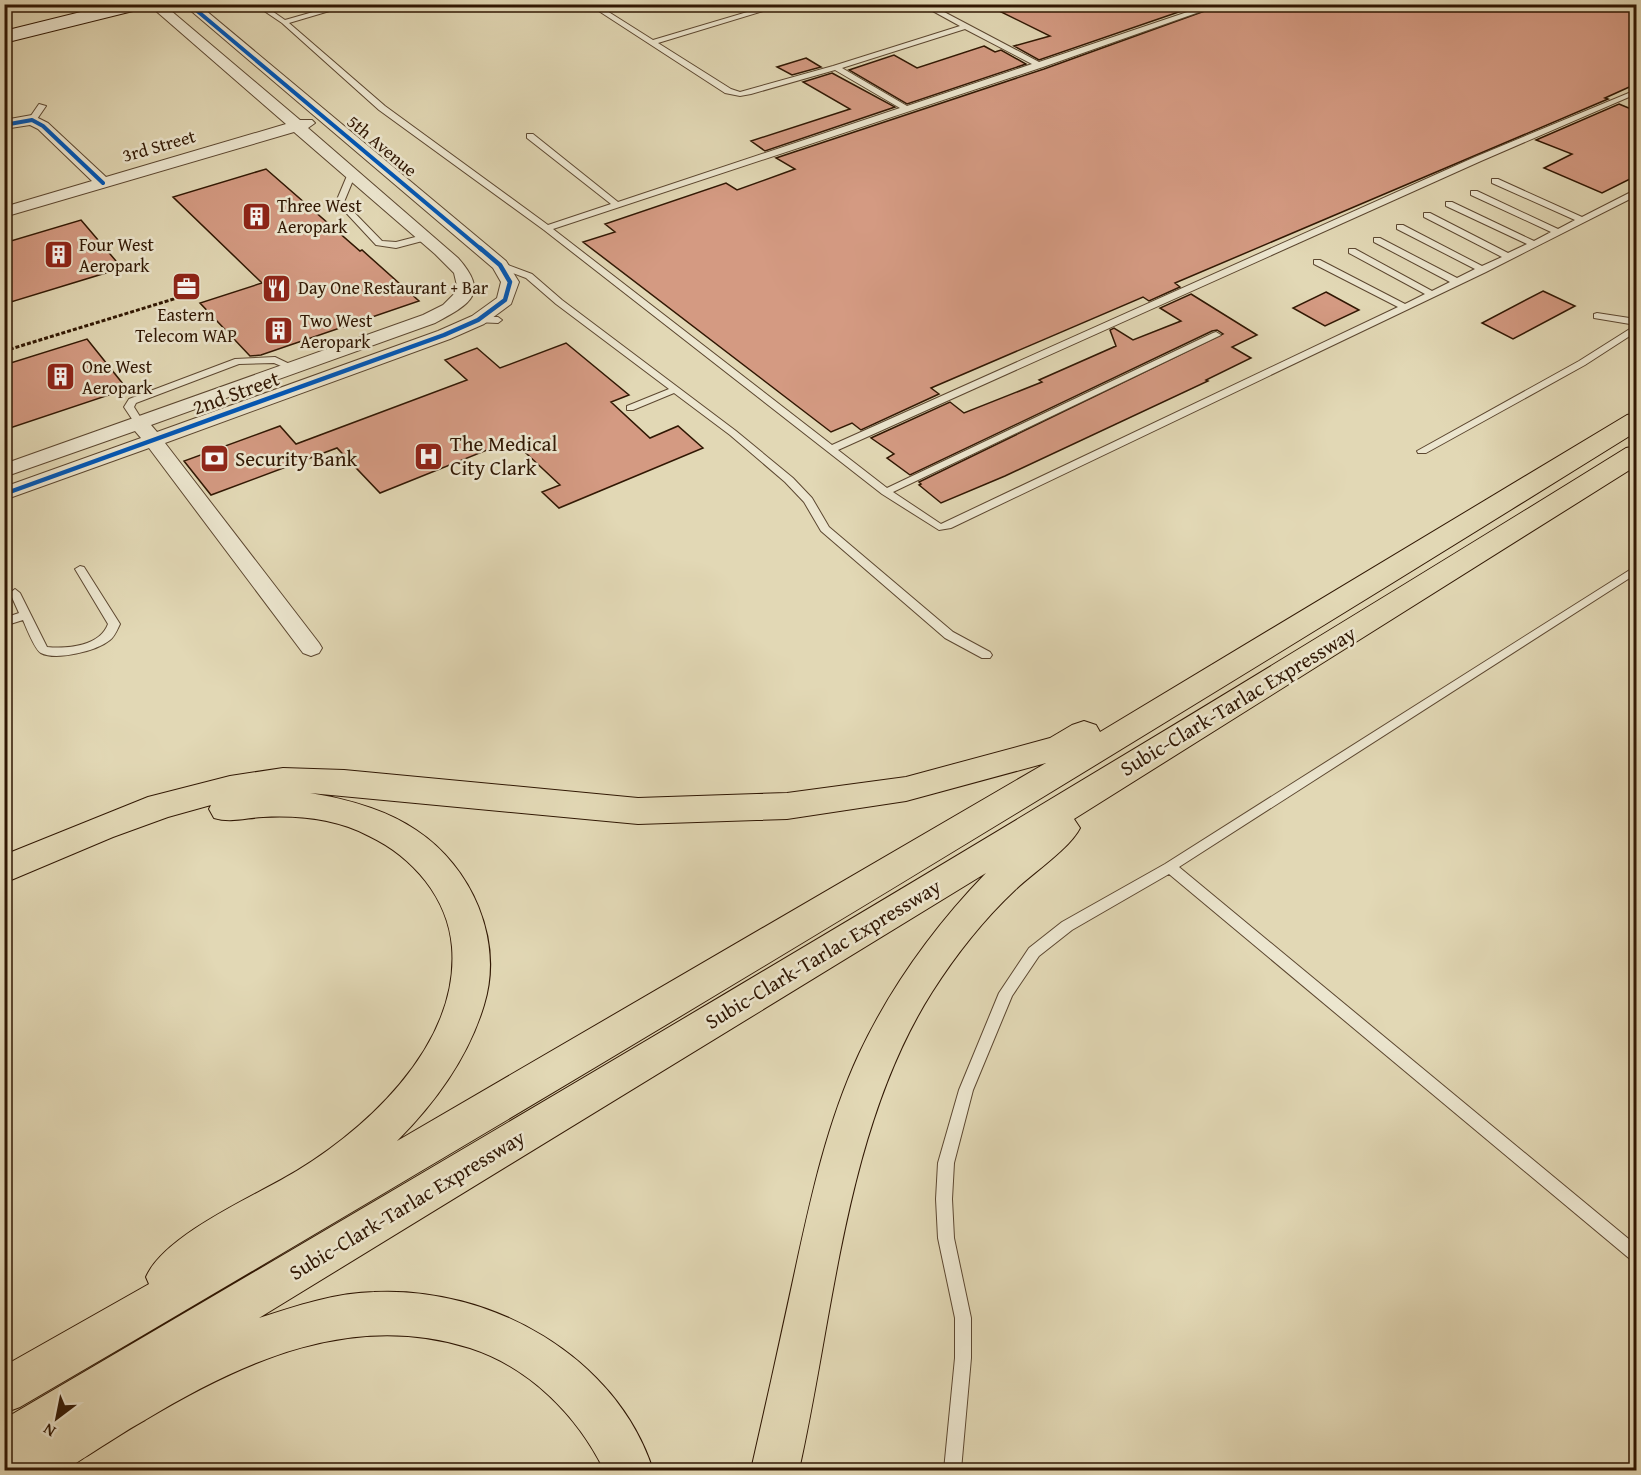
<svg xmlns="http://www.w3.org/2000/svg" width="1641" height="1475" viewBox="0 0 1641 1475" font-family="'Gentium Book Plus',serif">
<rect width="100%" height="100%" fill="#e2d8b5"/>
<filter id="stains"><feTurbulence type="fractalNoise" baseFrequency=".00333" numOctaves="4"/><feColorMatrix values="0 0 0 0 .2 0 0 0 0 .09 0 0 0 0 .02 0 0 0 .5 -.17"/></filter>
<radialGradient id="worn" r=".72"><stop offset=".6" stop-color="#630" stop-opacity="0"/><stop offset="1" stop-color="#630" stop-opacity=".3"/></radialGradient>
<path fill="#d49a82" stroke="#301703" stroke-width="1.5" d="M985 4H1202L1039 60 1014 46 1050 36Z
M1224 4H1636V84L1605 98 1608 99 1175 283 1180 287 1149 301 1143 297 931 388 939 394 861 430 852 423 831 432 583 242 615 232 605 224 726 183 737 190 795 169 776 158 1044 69Z
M984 46 995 52 1001 50 1026 64 907 104 849 70 894 55 917 68Z
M806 58 821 67 792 75 777 67Z
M832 73 895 107 765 151 751 141 850 109 803 82Z
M1619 104 1636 111V176L1602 193 1544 168 1572 154 1536 140Z
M266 169 360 251 362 250 419 301 261 355 250 356 200 303 262 283 173 197Z
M81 220 122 268 11 302 4 293V243Z
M1543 291 1575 306 1513 339 1482 323Z
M1326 292 1359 310 1325 326 1293 308Z
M1191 294 1257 335 1232 347 1251 358 1206 380 1208 381 1005 476 941 503 919 485 921 484 919 482 1223 334 1217 330 1212 331 910 475 887 458 894 454 871 438 950 402 964 413 1042 382 1039 380 1116 346 1110 330 1114 328 1133 340 1181 321 1160 308Z
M87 339 127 389 4 430V365Z
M566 343 629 395 611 402 650 438 678 426 703 448 559 508 542 492 560 485 512 440 380 493 337 448 211 495 184 461 280 426 296 444 467 380 445 360 477 348 500 368Z"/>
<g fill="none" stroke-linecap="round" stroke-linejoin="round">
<defs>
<path id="lane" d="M254 4H262L285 20 341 4H353L289 23 385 106 548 225 611 204 527 138V134H533L618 202 900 108 835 70 751 94 740 96 725 93 588 4H596L653 40 774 4H786L658 43 731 89 740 92 833 66 960 26 920 4H929L1039 62 1211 4H1222L1043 67 553 229 832 445 1475 157 1636 90V94L1481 161 838 450 887 488 1213 333 1216 332 1221 335 893 492 941 524 1398 307 1314 264V260H1320L1405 304 1425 294 1349 253V249H1355L1432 291 1450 282 1374 242V238H1380L1457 278 1475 269 1397 229V225H1403L1482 266 1502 257 1424 217V213H1430L1508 253 1527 244 1446 206V202H1452L1534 241 1551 232 1471 195V191H1477L1558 229 1575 220 1492 183V179H1498L1582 217 1633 191H1636V196L1486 272 951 528 939 530 882 494 544 230 379 110 282 23ZM965 29 1032 64 907 106 842 68Z
M39 104 46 106 35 122H29L28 120Z
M349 171 356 173 344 202 382 241 396 242 427 234 430 235V239L396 248 376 245 336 202Z
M500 262 532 274 562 300 736 431 793 478 812 498 829 527 953 632 990 652 992 655 990 658H982L945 638 821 531 804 502 785 482 730 435 674 393 633 410H627V406L669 389 556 304 526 278 497 267 496 265Z
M1597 313 1636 319V325L1594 318V314Z
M478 317H498L502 320 498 323 475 322V318Z
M1636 325V332L1585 365 1426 453H1418L1417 451 1579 361Z
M275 357 298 368 293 371 274 363 239 364 136 403 134 407 144 423 139 426 136 425 124 407 129 399 235 359Z
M80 566 84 567 120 624C117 630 115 636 110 640 97 651 56 661 41 653 35 650 26 627 23 620L4 626V618L19 613 10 593 15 589 20 593 47 647C68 649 100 646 108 624L75 569Z
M1636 566V574L1179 867 1636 1245V1261L1630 1259 1169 874 1072 930 1039 956 1012 996 973 1090 954 1163 952 1199 954 1238 971 1318V1358L961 1470H944L955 1358V1318L938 1238 936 1199 938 1163 959 1090 999 993 1029 948 1062 922 1165 864Z"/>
<path id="street" d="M148 4H163L300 120H312L315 123 308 128 458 258C490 294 470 304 435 323L151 425 157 432 438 331 472 316 497 298 501 282 493 268 183 4H198L506 261 519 282 511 304 484 324 450 339 165 443 319 643 322 648 319 653 311 656 303 653 149 448 4 500V487L141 438 135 431 4 477V464L423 315 443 305 458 290 454 273 435 254 294 132 4 217V207L92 181 38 129 30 125 4 129V120L32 115 48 123 106 177 286 124Z"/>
<path id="secondary" d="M113 4H147L145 8 4 43V31Z"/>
<path id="highway" d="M1636 413V432C1102 764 564 1090 20 1407L4 1413V1366L149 1284 146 1277C163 1238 243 1201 281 1180 361 1136 460 1047 452 947 448 898 413 857 369 836 337 819 299 815 263 817 246 818 230 823 214 818L209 809 211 805 168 817 113 837 4 883V855L148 797 230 776 283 768 344 770 638 798 787 793 906 777 1050 738 1072 725 1084 721 1096 725 1100 732 1627 415ZM1046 763 397 1141C435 1103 468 1058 484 1005 504 940 472 867 416 830 385 809 347 799 310 793L638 824 787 819 906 801Z
M1636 446V466L1074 819 1080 828C1070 848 1033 873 1015 890 983 920 955 956 932 992 845 1129 834 1314 799 1470H751C766 1404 781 1337 795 1271 811 1197 827 1123 859 1054 891 986 934 927 986 873L259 1318C296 1306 334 1293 374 1292 490 1286 616 1356 653 1470H604C577 1415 529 1367 470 1348 353 1311 245 1360 145 1420 125 1431 106 1444 87 1456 80 1460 71 1467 63 1470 50 1475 20 1470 4 1470V1419C548 1100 1091 780 1626 448Z"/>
</defs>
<use href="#lane" stroke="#5c4730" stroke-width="2"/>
<use href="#street" stroke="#5c4730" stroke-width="2"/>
<use href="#secondary" stroke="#301703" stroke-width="2"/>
<use href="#highway" stroke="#301703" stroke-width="2"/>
<path stroke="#301703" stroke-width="3" stroke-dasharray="4 2" stroke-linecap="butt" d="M4 351 177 298"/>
<use href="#lane" fill="#ece6cf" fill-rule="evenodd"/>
<use href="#street" fill="#ece6cf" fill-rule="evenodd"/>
<use href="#secondary" fill="#ece6cf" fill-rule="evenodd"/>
<use href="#highway" fill="#e2d8b5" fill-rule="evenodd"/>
<defs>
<path id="cycleway-far1" d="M189 4 482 250
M4 125 32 120 43 126 103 183"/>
<path id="cycleway" d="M4 494 444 335 478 320 505 300 510 282 500 265 480 248"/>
</defs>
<use href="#cycleway-far1" stroke="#ece6cf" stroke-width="6"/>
<use href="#cycleway" stroke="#ece6cf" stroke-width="8"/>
<use href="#cycleway-far1" stroke="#0057b8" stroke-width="4"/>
<use href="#cycleway" stroke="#0057b8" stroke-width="4.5"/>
</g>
<defs>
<symbol id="building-square" viewBox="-11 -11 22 22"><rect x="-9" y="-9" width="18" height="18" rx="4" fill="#8f2418" stroke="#ece6cf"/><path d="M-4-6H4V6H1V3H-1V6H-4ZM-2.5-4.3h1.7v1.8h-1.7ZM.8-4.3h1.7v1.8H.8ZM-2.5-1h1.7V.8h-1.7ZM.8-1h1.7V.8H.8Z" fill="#fff"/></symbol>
<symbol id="office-square" viewBox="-11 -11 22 22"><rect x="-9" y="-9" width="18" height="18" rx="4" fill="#8f2418" stroke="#ece6cf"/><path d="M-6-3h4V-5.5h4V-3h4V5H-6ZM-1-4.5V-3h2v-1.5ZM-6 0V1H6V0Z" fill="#fff"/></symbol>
<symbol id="restaurant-square" viewBox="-11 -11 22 22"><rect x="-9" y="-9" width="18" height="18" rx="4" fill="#8f2418" stroke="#ece6cf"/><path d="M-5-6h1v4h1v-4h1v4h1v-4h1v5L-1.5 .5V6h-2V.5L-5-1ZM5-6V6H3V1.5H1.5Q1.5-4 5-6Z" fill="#fff"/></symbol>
<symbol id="hospital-square" viewBox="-11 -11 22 22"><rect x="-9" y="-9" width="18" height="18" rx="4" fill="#8f2418" stroke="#ece6cf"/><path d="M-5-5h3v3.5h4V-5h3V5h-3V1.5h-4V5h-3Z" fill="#fff"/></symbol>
<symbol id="bank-square" viewBox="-11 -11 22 22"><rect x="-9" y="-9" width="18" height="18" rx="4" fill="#8f2418" stroke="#ece6cf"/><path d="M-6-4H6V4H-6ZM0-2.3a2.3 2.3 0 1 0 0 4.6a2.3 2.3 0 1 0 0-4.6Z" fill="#fff"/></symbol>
</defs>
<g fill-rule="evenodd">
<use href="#building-square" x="240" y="200" width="33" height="33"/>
<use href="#building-square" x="42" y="238" width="33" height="33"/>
<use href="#office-square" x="170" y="270" width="33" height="33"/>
<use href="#restaurant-square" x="260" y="272" width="33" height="33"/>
<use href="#building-square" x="262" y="314" width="33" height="33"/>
<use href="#building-square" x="44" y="360" width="33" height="33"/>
<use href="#hospital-square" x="412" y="440" width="33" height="33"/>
<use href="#bank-square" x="198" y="442" width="33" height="33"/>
</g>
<g text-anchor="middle" stroke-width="5" stroke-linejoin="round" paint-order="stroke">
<g font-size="18" fill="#301703" stroke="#ece6cf">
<text transform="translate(159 146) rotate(-16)" y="6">3rd Street</text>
<text transform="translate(382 146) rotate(40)" y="6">5th Avenue</text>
</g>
<g font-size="18" fill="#301703" stroke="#ece6cf" text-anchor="start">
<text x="277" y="212">Three West<tspan x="277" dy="21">Aeropark</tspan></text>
<text x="79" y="251">Four West<tspan x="79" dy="21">Aeropark</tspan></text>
<text x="298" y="294">Day One Restaurant + Bar</text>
<text x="186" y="321" text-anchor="middle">Eastern<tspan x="186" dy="21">Telecom WAP</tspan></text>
<text x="300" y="327">Two West<tspan x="300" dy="21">Aeropark</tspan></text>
<text x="82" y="373">One West<tspan x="82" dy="21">Aeropark</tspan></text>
</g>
<g font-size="21" fill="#301703" stroke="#ece6cf">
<text transform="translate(236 393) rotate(-20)" y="7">2nd Street</text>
<text transform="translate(1238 701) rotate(-31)" y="7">Subic-Clark-Tarlac Expressway</text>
<text transform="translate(823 954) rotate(-31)" y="7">Subic-Clark-Tarlac Expressway</text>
<text transform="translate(407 1205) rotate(-31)" y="7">Subic-Clark-Tarlac Expressway</text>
</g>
<g font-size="21" fill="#301703" stroke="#ece6cf" text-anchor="start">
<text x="450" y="451">The Medical<tspan x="450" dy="24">City Clark</tspan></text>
<text x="235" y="466">Security Bank</text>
</g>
</g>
<rect width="1641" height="1475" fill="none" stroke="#e2d8b5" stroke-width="24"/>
<rect x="6" y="6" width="1629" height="1463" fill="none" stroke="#301703" stroke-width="3"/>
<rect x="12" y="12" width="1617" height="1451" fill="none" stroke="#301703" stroke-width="1.5"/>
<g transform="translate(57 1418) rotate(212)" stroke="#ece6cf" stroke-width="4.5" paint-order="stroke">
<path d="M0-4.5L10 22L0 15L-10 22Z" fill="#301703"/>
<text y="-9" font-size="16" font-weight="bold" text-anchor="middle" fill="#301703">N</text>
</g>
<rect width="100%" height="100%" filter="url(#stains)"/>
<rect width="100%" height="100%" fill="url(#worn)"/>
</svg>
